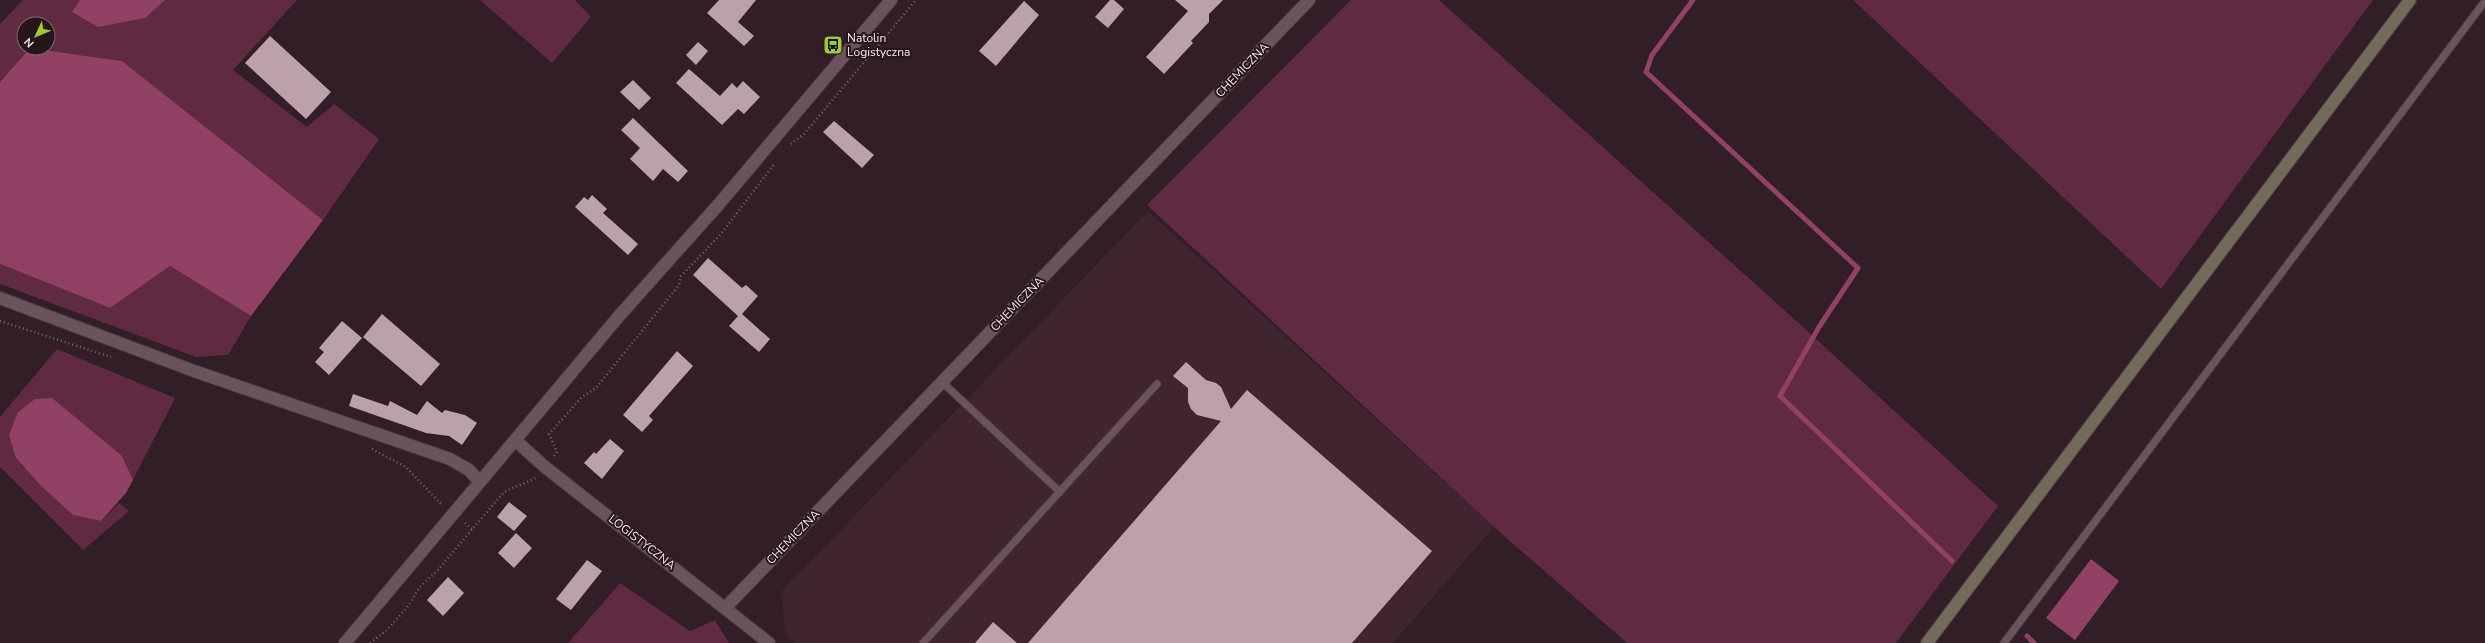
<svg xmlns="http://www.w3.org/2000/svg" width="2485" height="643" viewBox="0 0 2485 643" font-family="'Nunito Sans',sans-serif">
<rect width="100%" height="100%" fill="#311e26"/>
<path fill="#3f252f" d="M1148 211 1494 527 1393 643H795L785 635 782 591Z"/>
<path fill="#602a41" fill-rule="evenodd" d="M23 0H297L233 70 307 127 334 104 379 139 323 220 122 61 30 48 0 82V24ZM24 24H48V48H24Z
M480 0H575L591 17 552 63Z
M1351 0H1439L1802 326 1998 506 1896 643H1627L1494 527 1147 205Z
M1853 0H2373L2161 289Z
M0 264 110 308 170 266 251 316 228 355 196 357 0 284Z
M57 349 175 398 133 480 122 456 16 458 41 486 73 515 101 521 119 503 129 511 83 550 0 467V417Z
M620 583 690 631 715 620 729 643H568Z"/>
<path fill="#914264" d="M80 0H165L145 18 98 27 72 12Z
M30 48 122 61 323 220 251 316 170 266 110 308 0 264V82Z
M52 398 122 456 133 480 126 493 101 521 73 515 41 486 16 458 9 435 18 412 35 399Z
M2091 559 2119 581 2075 640 2046 618Z"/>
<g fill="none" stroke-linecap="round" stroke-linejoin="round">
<path stroke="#914264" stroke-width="5" d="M1693 0 1652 55 1646 72 1858 268 1819 327 1780 396 1952 561
M2027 636 2034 643"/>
</g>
<path fill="#bba2aa" d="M719 0H756L738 22 754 36 744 46 707 13Z
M1110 0H1114L1124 9 1108 28 1095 17Z
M1175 0H1223L1209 14V22L1191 41 1193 43 1164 74 1146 57 1188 11Z
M1024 1 1039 15 996 66 979 51Z
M270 36 331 92 306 119 245 63Z
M698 42 708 51 696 65 686 55Z
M689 69 720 96 732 83 737 88 743 81 760 97 744 114 738 109 722 125 676 83Z
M633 80 651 98 639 110 620 92Z
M633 118 688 171 678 182 663 169 653 181 630 159 640 148 621 130Z
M834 121 874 155 862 168 823 132Z
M592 195 607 209 603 213 638 244 628 255 575 207 584 197 588 200Z
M708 258 742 288 746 285 758 296 742 314 770 339 759 352 729 326 738 316 693 275Z
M382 314 440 364 421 386 363 337Z
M342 321 362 338 329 375 315 362 324 352 319 348Z
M677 351 693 366 649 416 653 420 642 432 623 415Z
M1186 362 1206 380 1216 383 1221 387 1231 409 1247 390 1432 551 1352 643H1028L1221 421 1197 415 1191 409 1188 402V388L1173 376Z
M353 394 388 406 390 401 417 415 427 401 442 413 445 410 465 415 477 423 462 445 449 436 426 433 349 406Z
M610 439 624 451 602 479 584 463 594 452 596 454Z
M509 502 527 516 514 531 497 517Z
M516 533 532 548 514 568 498 553Z
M587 560 602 571 571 610 556 599Z
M448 577 464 593 443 616 427 600Z
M993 622 1017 643H975Z"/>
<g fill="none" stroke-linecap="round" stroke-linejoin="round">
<defs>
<path id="service" d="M942 382 1060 492
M923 643 1157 384
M2004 643 2485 1"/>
<path id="minor" d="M726 607 1309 0"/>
<path id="tertiary" d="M0 298 194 371 450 459 469 470 480 482
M515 440 545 467 769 643
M345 643 619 316 719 204 891 0"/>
<path id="secondary" d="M1927 643 2410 0"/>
</defs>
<use href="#service" stroke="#4a3940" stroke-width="9"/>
<use href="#minor" stroke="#4a3940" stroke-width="14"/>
<use href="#tertiary" stroke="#4a3940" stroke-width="14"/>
<use href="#secondary" stroke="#4a3940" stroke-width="14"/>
<path stroke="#7a686f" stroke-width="2.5" stroke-dasharray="1 3" stroke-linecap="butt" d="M791 144 804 134 916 0
M0 321 111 357
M372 449 406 467 442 505
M554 456 557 452 549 434 582 397 596 388 679 285 681 276 721 234 775 163
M465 523 472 529
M370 643 386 631 409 605 419 588 437 571 497 500 504 492 536 478"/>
<use href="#service" stroke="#6a535b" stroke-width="7"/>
<use href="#minor" stroke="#6a535b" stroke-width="12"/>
<use href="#tertiary" stroke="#6a535b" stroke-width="12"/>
<use href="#secondary" stroke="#736b59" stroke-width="12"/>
</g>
<defs>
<symbol id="bus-square" viewBox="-11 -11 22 22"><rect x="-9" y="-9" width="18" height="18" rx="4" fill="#9eca2f" stroke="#27151c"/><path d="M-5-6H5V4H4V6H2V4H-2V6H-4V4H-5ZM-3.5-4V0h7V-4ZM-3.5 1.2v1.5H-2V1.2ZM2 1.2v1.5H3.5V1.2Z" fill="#111"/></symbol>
</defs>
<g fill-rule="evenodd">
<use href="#bus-square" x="822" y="34" width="22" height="22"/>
</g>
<g text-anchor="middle" stroke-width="4" stroke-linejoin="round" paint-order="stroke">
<g font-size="12" fill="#f6e8ed" stroke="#27151c" text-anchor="start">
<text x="847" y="42">Natolin<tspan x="847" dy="14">Logistyczna</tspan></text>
</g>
<g font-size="12" fill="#f6e8ed" stroke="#27151c">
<text transform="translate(1242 70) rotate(-46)" y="4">CHEMICZNA</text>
<text transform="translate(1017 304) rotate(-46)" y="4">CHEMICZNA</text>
<text transform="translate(793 537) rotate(-46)" y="4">CHEMICZNA</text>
<text transform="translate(642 542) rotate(38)" y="4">LOGISTYCZNA</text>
</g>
</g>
<g transform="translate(36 36) rotate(226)"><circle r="19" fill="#27151c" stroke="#7a6970"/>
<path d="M0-3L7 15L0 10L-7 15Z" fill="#9eca2f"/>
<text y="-6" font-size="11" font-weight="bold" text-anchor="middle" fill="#f6e8ed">N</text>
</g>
</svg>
